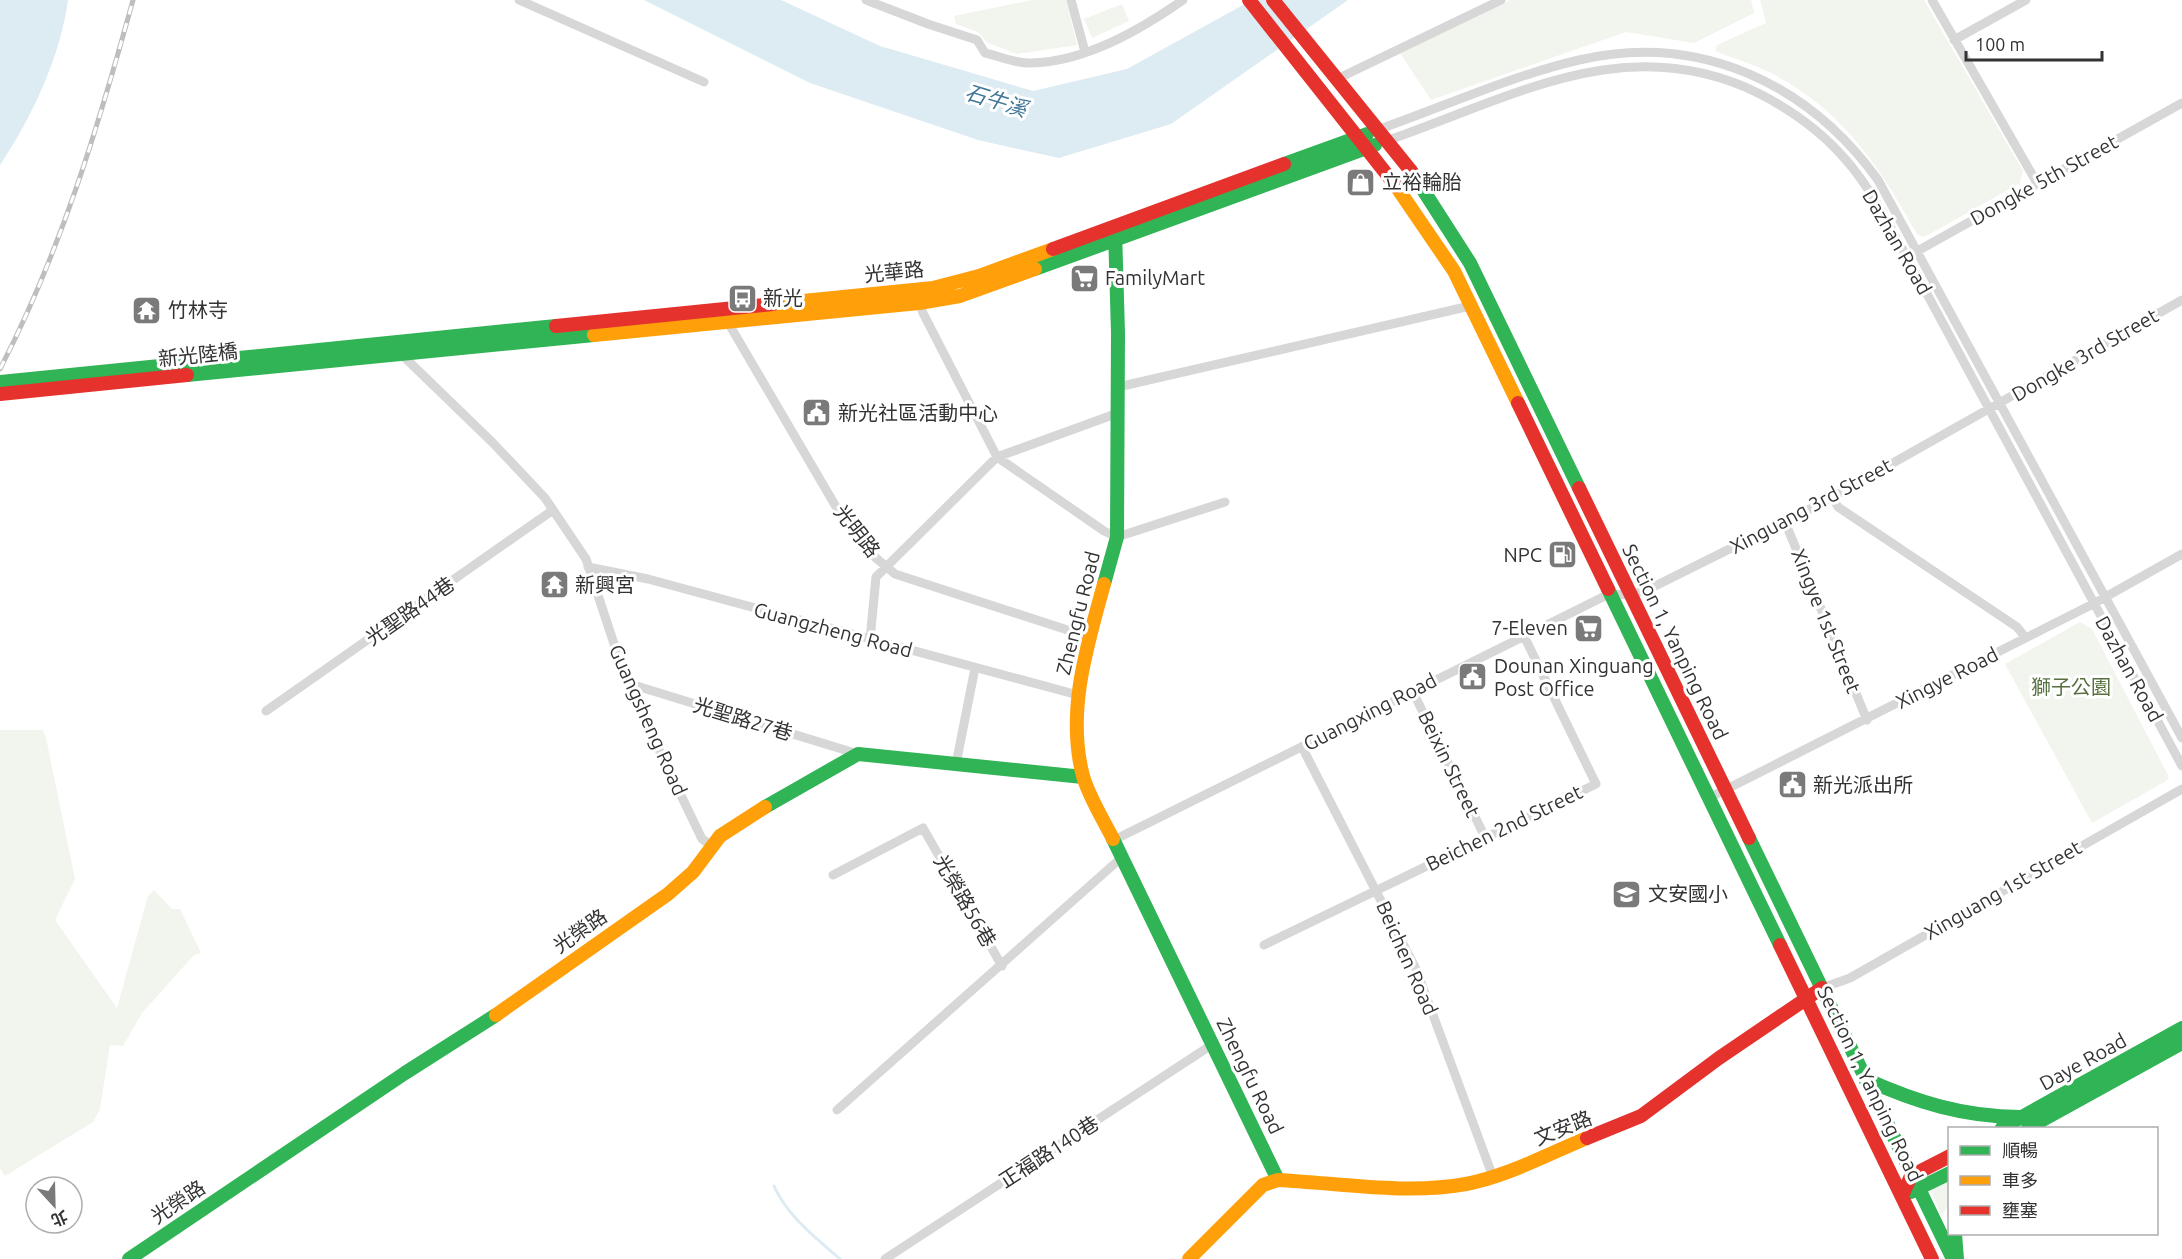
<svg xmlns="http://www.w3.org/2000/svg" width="2182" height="1259" viewBox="0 0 2182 1259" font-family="Ubuntu,'Noto Sans TC',sans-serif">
<rect width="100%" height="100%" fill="#fff"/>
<path fill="#f1f5ed" d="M1032 0H1066L1077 45 1017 54 988 43 978 32 956 24 954 16Z
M1511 0H1751L1754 13 1694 43 1626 32 1431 100 1400 53Z
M1760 0H1924L2023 171 2020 183 1928 235 1923 237 1917 234C1880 167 1844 112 1775 75 1756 65 1735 59 1715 51L1717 45 1766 23Z
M1122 4 1129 21 1092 38 1084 19Z
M2080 622 2092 629 2169 777 2166 781 2092 823 2005 664Z
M0 730H43L46 738 75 879 55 920 117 1008 148 896 154 890 172 909H180L201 953 194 955 142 1013 123 1046 110 1045 100 1109 93 1122 5 1176 0 1168Z
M1949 1179V1202L1942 1217 1930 1189Z"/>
<path fill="#ddebf3" d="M0 0H68C60 58 32 117 0 165Z
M644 0H781L880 46 1033 91 1127 69 1252 0H1348L1171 124 1059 158 978 140 810 83Z"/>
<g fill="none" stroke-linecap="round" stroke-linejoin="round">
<path stroke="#ddebf3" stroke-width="3" d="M774 1186C788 1217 815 1237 840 1259"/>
<path stroke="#d7d7d7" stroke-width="9" d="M519 0 704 82
M866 0 928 24 977 40 985 53C999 56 1016 64 1031 63 1085 62 1140 30 1183 0
M1071 0 1085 52
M1932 0 2037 183
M1954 40 2026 0
M1337 79 1501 0
M1377 130C1443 107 1510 76 1579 60 1699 32 1808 83 1878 180L2182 738
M1386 141C1513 97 1628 28 1760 94 1793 111 1822 132 1846 160 1874 192 1892 232 1913 268L2182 766
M1914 253 2182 103
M918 298 923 313 997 457 1104 531 1117 537 1225 502
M726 319 842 517 870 553 895 574 1089 637
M399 352 492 442 545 498 586 559 627 683 702 839 712 846
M1118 387 1470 306
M1832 497 1838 507 2017 627 2025 637
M1785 522 1867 720
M588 567 648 579 1078 695
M870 640 876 577 997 457 1118 413
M627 683 858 754
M1412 690 1485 837
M266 711 553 510
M1302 747 1416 969 1493 1177
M956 764 975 668
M1709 798 2093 604 2182 554
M1114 840 1609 594 1630 595 1649 589 1822 503 2182 300
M833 875 923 828 1002 966
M1264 945 1596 784 1524 636
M1822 988 1850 978 2182 789
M837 1110 1121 858
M885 1259 1213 1044"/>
<path stroke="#30b455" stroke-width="14" d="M1284 164 1367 134
M1411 171 1470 263 1579 488
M1035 269 1375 145
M187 375 594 335
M0 382 556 326
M1104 584 1117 537 1118 333 1115 230
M1608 589 1780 945
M765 807 858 754 1083 777
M1749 838 1953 1259
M1113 839 1278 1180
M1865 1079C1916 1102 1964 1117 2020 1117
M2002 1128 2182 1028
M2028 1128 2182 1043
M1911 1192 1950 1173
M1955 1234 1957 1259
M129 1259 405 1073 496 1015"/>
<path stroke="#ff9f0a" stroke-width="14" d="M1396 186 1454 271 1518 403
M773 304 933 288 979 276 1053 249
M594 335 919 303 960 296 1035 269
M1104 584C1087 646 1066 712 1083 776 1089 797 1103 819 1113 839
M496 1015 668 894 693 872 720 836 765 807
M1189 1259 1263 1185 1278 1180C1339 1183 1406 1195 1466 1184 1508 1176 1548 1154 1587 1138"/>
<path stroke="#e5322d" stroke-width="14" d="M1249 0 1396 186
M1273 0 1411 171
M1053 249 1284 164
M556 326 773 304
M0 394 187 375
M1518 403 1608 589
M1579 488 1749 838
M1780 945 1932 1259
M1587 1138 1641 1116 1719 1058 1822 988
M1902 1196 1911 1176 1950 1156"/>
<defs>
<path id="rail" d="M0 369C61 251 98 127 133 0"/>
</defs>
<use href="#rail" stroke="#bebebe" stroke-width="5"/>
<use href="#rail" stroke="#fff" stroke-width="3" stroke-dasharray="9" stroke-linecap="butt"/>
</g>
<defs>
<symbol id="shop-square" viewBox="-11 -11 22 22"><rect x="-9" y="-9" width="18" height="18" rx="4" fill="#7a7a7a" stroke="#fff"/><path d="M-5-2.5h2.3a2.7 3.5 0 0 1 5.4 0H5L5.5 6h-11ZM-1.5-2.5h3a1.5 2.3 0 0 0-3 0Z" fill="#fff"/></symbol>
<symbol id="supermarket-square" viewBox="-11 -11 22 22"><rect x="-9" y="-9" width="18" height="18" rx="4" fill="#7a7a7a" stroke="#fff"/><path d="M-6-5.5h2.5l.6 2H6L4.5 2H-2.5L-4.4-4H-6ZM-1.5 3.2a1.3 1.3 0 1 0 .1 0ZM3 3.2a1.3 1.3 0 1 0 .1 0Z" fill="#fff"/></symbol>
<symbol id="bus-square" viewBox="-11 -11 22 22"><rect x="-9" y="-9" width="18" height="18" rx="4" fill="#7a7a7a" stroke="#fff"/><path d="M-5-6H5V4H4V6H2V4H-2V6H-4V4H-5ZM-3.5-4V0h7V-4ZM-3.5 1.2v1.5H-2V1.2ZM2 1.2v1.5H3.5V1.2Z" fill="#fff"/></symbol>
<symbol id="temple-square" viewBox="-11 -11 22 22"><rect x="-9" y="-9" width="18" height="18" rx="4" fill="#7a7a7a" stroke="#fff"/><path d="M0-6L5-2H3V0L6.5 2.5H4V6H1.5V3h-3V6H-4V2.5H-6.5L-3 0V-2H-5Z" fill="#fff"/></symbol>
<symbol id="civic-square" viewBox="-11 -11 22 22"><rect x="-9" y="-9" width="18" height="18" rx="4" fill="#7a7a7a" stroke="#fff"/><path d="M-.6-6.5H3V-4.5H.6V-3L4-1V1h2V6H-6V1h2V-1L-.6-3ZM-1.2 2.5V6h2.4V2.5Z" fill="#fff"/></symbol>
<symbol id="fuel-square" viewBox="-11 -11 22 22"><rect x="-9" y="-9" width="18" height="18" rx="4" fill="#7a7a7a" stroke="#fff"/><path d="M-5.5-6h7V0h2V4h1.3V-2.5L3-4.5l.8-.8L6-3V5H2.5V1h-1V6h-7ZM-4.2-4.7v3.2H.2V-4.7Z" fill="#fff"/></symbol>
<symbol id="school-square" viewBox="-11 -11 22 22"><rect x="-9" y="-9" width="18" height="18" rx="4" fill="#7a7a7a" stroke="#fff"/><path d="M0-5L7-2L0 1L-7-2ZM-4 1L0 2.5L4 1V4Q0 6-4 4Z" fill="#fff"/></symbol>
</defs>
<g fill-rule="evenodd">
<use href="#shop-square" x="1344" y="166" width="33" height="33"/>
<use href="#supermarket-square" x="1068" y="262" width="33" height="33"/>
<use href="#bus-square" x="726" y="282" width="33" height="33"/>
<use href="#temple-square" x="130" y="294" width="33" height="33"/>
<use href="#civic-square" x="800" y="396" width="33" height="33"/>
<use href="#fuel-square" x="1546" y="538" width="33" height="33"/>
<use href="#temple-square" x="538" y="568" width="33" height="33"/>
<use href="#supermarket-square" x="1572" y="612" width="33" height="33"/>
<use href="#civic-square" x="1456" y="660" width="33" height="33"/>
<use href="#civic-square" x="1776" y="768" width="33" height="33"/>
<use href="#school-square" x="1610" y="878" width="33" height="33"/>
</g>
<g text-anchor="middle" stroke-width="6" stroke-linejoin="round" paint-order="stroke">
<g font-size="20" fill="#333" stroke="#fff">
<text transform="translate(2044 180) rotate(-29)" y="7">Dongke 5th Street</text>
<text transform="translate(1897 242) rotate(60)" y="7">Dazhan Road</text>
<text transform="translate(894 272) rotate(-6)" y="7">光華路</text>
<text transform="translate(198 355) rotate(-6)" y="7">新光陸橋</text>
<text transform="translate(2085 355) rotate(-30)" y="7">Dongke 3rd Street</text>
<text transform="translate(1811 506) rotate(-28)" y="7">Xinguang 3rd Street</text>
<text transform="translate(857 531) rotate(52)" y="7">光明路</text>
<text transform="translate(410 611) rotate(-35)" y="7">光聖路44巷</text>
<text transform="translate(1078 613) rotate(-76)" y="7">Zhengfu Road</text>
<text transform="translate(1826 621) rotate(68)" y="7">Xingye 1st Street</text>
<text transform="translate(833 630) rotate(15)" y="7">Guangzheng Road</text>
<text transform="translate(1675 642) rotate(64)" y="7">Section 1, Yanping Road</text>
<text transform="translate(2129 669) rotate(61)" y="7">Dazhan Road</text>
<text transform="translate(1947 678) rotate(-27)" y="7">Xingye Road</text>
<text transform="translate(1370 712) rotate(-27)" y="7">Guangxing Road</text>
<text transform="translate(743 719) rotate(17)" y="7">光聖路27巷</text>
<text transform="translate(648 720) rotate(66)" y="7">Guangsheng Road</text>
<text transform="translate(1449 764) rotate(64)" y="7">Beixin Street</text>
<text transform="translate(1504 828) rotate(-26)" y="7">Beichen 2nd Street</text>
<text transform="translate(2003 890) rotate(-30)" y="7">Xinguang 1st Street</text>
<text transform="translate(965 901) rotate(60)" y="7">光榮路56巷</text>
<text transform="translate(580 931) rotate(-35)" y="7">光榮路</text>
<text transform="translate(1407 958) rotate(66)" y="7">Beichen Road</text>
<text transform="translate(2083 1062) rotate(-29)" y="7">Daye Road</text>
<text transform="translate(1250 1076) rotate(64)" y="7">Zhengfu Road</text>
<text transform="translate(1870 1084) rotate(64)" y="7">Section 1, Yanping Road</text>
<text transform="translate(1563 1128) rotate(-22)" y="7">文安路</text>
<text transform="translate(1049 1152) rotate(-33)" y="7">正福路140巷</text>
<text transform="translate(178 1202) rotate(-34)" y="7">光榮路</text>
</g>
<g font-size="20" fill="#333" stroke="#fff" text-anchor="start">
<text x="1382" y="189">立裕輪胎</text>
<text x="1105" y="285">FamilyMart</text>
<text x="763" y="305">新光</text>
<text x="168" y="317">竹林寺</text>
<text x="838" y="420">新光社區活動中心</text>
<text x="1542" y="562" text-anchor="end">NPC</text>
<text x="575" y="592">新興宮</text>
<text x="1568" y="635" text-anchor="end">7-Eleven</text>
<text x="1494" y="673">Dounan Xinguang<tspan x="1494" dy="23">Post Office</tspan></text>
<text x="1813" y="792">新光派出所</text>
<text x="1648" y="901">文安國小</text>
</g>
<g font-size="20" fill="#56703f" stroke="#fff">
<text x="2071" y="694">獅子公園</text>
</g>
<g font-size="21" font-style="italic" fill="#3f7597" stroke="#fff">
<text transform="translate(996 101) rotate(17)" y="7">石牛溪</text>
</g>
</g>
<rect x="1948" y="1127" width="210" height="108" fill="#ffffff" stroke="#adadad" stroke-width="1.5"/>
<rect x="1960" y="1146" width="30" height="9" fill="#30b455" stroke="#adadad" stroke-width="1.5"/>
<text x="2002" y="1157" font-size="18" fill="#333333">順暢</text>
<rect x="1960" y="1176" width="30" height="9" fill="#ff9f0a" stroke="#adadad" stroke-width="1.5"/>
<text x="2002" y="1187" font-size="18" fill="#333333">車多</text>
<rect x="1960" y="1206" width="30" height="9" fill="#e5322d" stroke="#adadad" stroke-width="1.5"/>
<text x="2002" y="1217" font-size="18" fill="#333333">壅塞</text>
<g transform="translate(54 1205) rotate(158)"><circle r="28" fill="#ffffff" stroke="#adadad" stroke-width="1.5"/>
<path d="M0-4.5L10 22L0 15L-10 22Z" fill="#7a7a7a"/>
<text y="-9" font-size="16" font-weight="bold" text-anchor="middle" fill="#333333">北</text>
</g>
<path d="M1966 51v9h136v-9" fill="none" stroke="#333333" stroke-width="3"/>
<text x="1975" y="51" font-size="18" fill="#333333" stroke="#ffffff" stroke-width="4.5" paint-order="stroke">100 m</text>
</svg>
